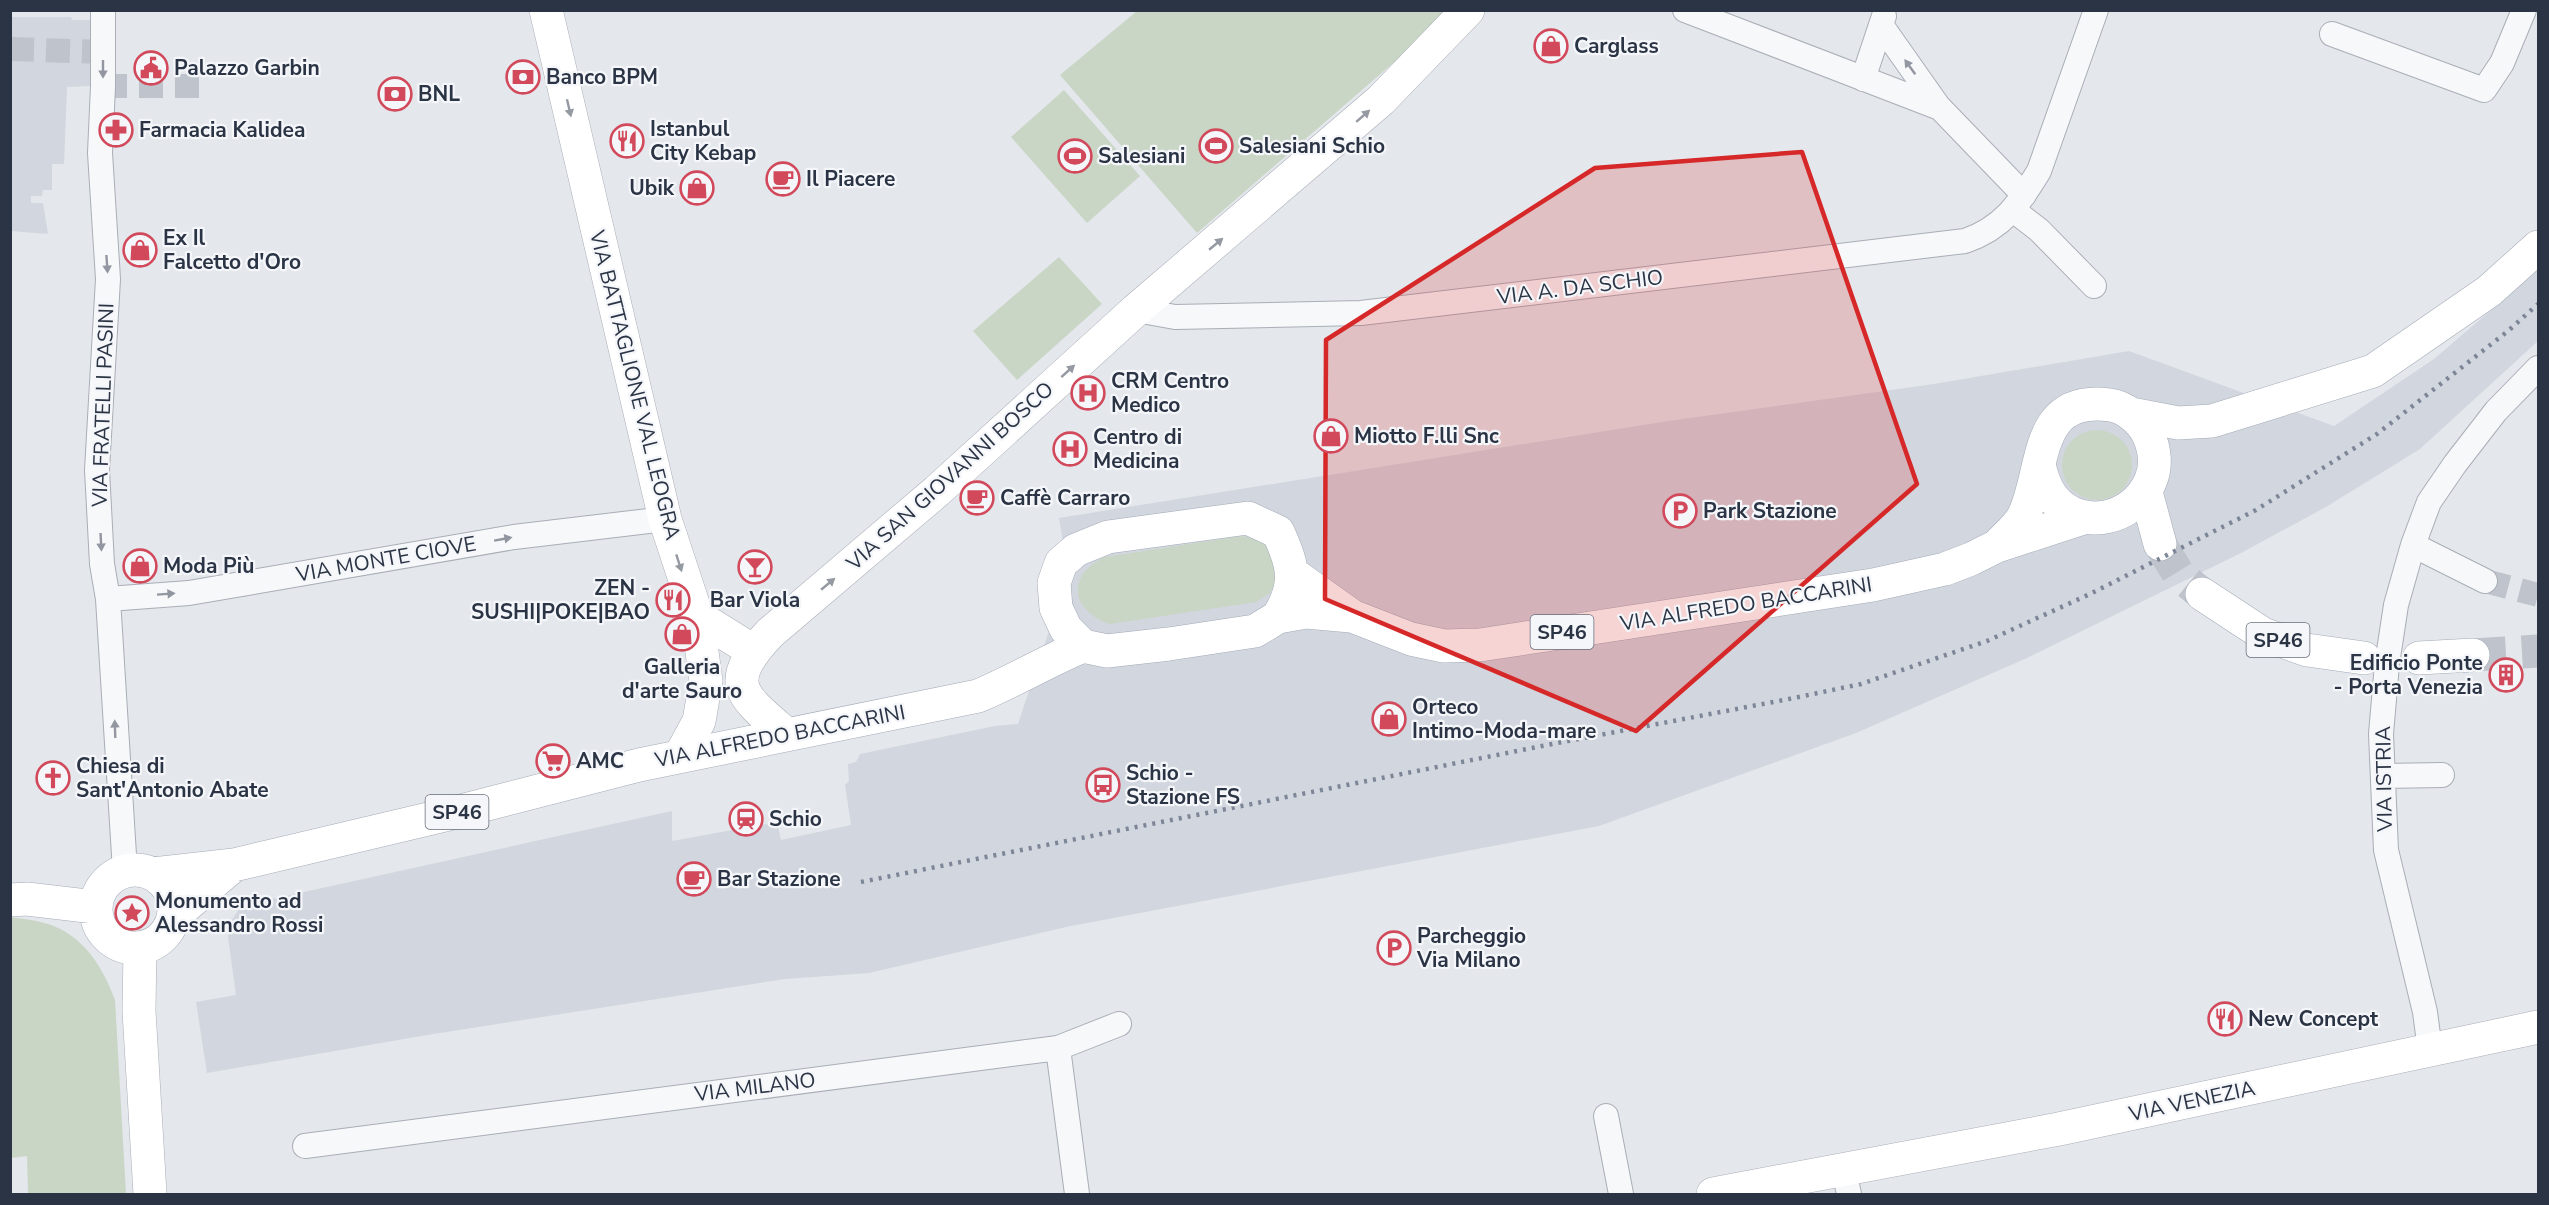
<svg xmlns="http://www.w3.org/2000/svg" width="2549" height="1205" viewBox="0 0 2549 1205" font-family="'Nunito Sans',sans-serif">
<rect width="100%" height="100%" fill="#e4e7ec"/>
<path fill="#d2d6de" d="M10 17H71L72 20H92L90 86 67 87 64 164H52V190H43L42 196H31V203H43L48 234 11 231Z
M2538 270V341L2420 449 2326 507 2241 553 2027 658 1856 733 1599 826 1066 927 869 973 785 979 427 1035 207 1073 196 1002 236 995 228 937 230 923 239 909 263 901 672 811V841L777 822 781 840 851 825 845 785 849 781 848 764 856 762 860 754 995 726 1018 724 1068 574 1059 518 1668 421 1934 384 2129 351 2334 426 2434 359Z"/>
<path fill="#c9d6c5" d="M1137 11H1453L1197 233 1060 75Z
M1064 90 1140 176 1087 223 1011 137Z
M1059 257 1102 304 1017 380 973 331Z
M2062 465a35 35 0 1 1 70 0a35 35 0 1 1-70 0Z
M1241 536C1271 539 1269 552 1278 578L1270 593 1256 602 1110 624C1071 611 1065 575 1105 557Z
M10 917C23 919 36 920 48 924 83 935 103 967 115 1000L126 1194H28L27 1156 11 1158Z"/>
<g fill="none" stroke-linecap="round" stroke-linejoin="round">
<path stroke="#bfc3cb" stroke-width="24" stroke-dasharray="24 12" stroke-linecap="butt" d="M10 49 104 52
M103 86H203
M2485 581 2538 595"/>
<path stroke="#bfc3cb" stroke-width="33" stroke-dasharray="33 16" stroke-linecap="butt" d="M2160 544 2179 575 2202 594
M2473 655 2538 651"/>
<defs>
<path id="street" d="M103 10V86L100 153 108 279 97 470 102 564 108 599 125 871
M1685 10 1940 108 2024 195
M1881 25 1938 106
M2332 34 2484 90 2502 63 2524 10
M1863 79 1884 16
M2013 210 2039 230 2094 286
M1136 310 1175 317 1361 313 1965 241C2003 228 2019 204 2039 171L2096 10
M2413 545 2485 581
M108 599 189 593 514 537 665 519
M2383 776 2442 775
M1058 1048 1119 1024
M2430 1050 2425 1012 2386 850 2381 734 2387 664 2396 605 2413 545 2429 502 2455 464 2496 411 2538 368
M1606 1116 1621 1194
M305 1146 1058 1048 1077 1194
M1844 1171 1849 1194"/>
<path id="secondary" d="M546 10 665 519 697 616 706 681 699 721 680 756
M697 616 753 651
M786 734C741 695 722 684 770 633L937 491 1136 310 1381 100 1468 10
M140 948 139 1011 150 1194
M1713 1194 2059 1129 2538 1027"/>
<path id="primary" d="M2131 414 2178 423 2212 421 2373 371 2489 291 2538 247
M2146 492 2160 544
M1997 546C2005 537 2019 526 2024 515 2046 468 2033 395 2110 405 2125 407 2141 420 2148 434 2155 449 2157 467 2150 482 2133 520 2081 532 2053 498 2045 488 2042 477 2039 465
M1293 574 1352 616 1411 639 1444 646 1480 645 1873 585 1945 569 1971 559 1997 546 2086 517
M2202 594 2263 634 2307 650 2364 658
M1278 617C1298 584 1294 566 1278 532L1248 518 1108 537 1076 550 1061 563 1054 583 1056 608 1066 629 1083 646 1107 651 1169 644 1255 631 1278 617 1306 612 1351 616
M2419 658 2473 655
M96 909a39 39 0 1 1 78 0a39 39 0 1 1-78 0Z
M153 874 234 865 445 815 639 765 978 696C1014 681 1047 661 1083 646
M10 900 27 899 95 907
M174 916 234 865"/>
</defs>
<use href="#street" stroke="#a9aeb7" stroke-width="26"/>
<use href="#secondary" stroke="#a9aeb7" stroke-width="34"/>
<use href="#primary" stroke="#a3abb8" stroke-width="34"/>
<use href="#street" stroke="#f7f8fa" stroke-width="24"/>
<use href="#secondary" stroke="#fff" stroke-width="33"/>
<use href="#primary" stroke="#fff" stroke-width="33"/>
<path stroke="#7d8696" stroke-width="4.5" stroke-dasharray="3 6" stroke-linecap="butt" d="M861 882 1547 745 1789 699 1861 684 1987 641 2090 594 2256 510 2377 434 2508 331 2538 304"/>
</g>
<defs><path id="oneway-solid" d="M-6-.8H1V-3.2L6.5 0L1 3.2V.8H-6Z" transform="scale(1.5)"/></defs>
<g fill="#9196a0">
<use href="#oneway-solid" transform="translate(1910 67) rotate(-126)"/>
<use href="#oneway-solid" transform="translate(103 69) rotate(90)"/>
<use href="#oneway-solid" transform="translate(107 264) rotate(86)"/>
<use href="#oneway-solid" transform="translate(503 539) rotate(-10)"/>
<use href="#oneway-solid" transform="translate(101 542) rotate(87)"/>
<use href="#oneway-solid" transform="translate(166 594) rotate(-4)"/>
<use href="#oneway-solid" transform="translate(115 729) rotate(-92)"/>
</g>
<g fill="#959aa2">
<use href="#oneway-solid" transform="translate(569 108) rotate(77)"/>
<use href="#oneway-solid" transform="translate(1363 116) rotate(-41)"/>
<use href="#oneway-solid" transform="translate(1216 244) rotate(-40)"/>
<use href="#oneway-solid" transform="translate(1068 371) rotate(-42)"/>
<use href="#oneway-solid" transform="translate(679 563) rotate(72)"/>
<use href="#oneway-solid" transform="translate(828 584) rotate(-40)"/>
</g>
<path fill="#d62828" fill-opacity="0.2" stroke="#d62828" stroke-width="4.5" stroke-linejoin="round" d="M1802 152 1917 484 1636 731 1325 599 1326 340 1595 168Z"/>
<defs>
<symbol id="shop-ring" viewBox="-11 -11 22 22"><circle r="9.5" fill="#f4f6f9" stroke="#d1495b" stroke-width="1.5"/><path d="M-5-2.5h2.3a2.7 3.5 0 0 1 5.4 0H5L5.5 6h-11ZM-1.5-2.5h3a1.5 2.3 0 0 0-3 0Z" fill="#d1495b"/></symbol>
<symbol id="civic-ring" viewBox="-11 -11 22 22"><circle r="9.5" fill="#f4f6f9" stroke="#d1495b" stroke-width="1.5"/><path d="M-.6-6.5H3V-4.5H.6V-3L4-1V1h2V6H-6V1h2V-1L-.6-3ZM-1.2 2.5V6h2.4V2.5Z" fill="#d1495b"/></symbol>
<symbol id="bank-ring" viewBox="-11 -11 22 22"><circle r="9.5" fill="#f4f6f9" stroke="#d1495b" stroke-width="1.5"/><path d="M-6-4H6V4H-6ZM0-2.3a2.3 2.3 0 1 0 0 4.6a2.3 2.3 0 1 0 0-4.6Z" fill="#d1495b"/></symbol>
<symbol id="pharmacy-ring" viewBox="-11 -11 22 22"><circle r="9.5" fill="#f4f6f9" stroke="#d1495b" stroke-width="1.5"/><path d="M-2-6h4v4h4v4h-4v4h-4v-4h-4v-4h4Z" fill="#d1495b"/></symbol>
<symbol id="restaurant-ring" viewBox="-11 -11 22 22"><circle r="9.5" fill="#f4f6f9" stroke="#d1495b" stroke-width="1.5"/><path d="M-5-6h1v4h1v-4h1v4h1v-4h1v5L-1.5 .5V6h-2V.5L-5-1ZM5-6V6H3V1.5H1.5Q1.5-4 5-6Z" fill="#d1495b"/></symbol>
<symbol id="stadium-ring" viewBox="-11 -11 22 22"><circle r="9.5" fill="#f4f6f9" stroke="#d1495b" stroke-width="1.5"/><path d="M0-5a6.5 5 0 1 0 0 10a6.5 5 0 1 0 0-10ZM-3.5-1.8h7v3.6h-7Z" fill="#d1495b"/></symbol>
<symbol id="cafe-ring" viewBox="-11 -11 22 22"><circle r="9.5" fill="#f4f6f9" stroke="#d1495b" stroke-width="1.5"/><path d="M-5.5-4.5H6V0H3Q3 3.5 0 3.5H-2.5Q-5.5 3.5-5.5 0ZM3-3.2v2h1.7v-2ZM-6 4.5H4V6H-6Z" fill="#d1495b"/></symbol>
<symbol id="hospital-ring" viewBox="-11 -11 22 22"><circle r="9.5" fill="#f4f6f9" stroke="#d1495b" stroke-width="1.5"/><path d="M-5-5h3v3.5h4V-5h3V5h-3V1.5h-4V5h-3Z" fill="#d1495b"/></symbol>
<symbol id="parking-ring" viewBox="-11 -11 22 22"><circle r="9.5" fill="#f4f6f9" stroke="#d1495b" stroke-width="1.5"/><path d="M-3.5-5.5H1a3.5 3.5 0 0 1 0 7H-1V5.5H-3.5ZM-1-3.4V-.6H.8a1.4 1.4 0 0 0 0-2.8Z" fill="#d1495b"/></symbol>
<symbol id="bar-ring" viewBox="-11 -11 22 22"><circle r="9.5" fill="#f4f6f9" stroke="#d1495b" stroke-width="1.5"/><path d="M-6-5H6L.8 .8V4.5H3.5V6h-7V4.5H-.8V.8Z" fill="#d1495b"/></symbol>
<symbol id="building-ring" viewBox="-11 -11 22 22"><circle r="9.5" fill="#f4f6f9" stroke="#d1495b" stroke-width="1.5"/><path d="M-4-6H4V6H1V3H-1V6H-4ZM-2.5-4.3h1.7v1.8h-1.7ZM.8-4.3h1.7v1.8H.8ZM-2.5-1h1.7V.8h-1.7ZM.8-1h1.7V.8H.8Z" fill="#d1495b"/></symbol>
<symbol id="supermarket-ring" viewBox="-11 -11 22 22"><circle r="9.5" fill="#f4f6f9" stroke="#d1495b" stroke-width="1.5"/><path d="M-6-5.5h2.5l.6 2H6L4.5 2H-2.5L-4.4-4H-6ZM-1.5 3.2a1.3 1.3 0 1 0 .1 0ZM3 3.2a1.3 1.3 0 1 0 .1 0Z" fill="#d1495b"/></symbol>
<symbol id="church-ring" viewBox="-11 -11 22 22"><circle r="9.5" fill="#f4f6f9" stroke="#d1495b" stroke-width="1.5"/><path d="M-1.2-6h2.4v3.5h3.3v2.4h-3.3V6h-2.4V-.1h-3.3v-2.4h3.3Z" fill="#d1495b"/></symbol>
<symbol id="bus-ring" viewBox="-11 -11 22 22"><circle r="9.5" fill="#f4f6f9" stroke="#d1495b" stroke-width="1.5"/><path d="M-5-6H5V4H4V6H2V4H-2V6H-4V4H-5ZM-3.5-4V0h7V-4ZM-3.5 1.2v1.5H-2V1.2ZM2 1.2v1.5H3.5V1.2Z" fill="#d1495b"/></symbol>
<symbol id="station-ring" viewBox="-11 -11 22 22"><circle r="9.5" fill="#f4f6f9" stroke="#d1495b" stroke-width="1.5"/><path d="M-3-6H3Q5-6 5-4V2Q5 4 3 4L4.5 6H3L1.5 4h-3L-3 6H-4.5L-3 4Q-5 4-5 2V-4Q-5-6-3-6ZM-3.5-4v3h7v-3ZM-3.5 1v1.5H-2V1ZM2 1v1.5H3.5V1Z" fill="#d1495b"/></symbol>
<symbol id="sight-ring" viewBox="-11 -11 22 22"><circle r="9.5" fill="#f4f6f9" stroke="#d1495b" stroke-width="1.5"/><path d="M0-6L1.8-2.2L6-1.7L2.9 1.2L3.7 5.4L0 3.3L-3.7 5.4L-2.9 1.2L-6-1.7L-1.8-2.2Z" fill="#d1495b"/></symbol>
</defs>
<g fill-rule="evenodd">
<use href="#shop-ring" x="1532" y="27" width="38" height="38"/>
<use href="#civic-ring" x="132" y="49" width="38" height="38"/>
<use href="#bank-ring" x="504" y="58" width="38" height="38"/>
<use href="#bank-ring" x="376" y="75" width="38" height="38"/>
<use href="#pharmacy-ring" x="97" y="111" width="38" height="38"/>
<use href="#restaurant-ring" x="608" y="122" width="38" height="38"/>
<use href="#stadium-ring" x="1197" y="127" width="38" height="38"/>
<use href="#stadium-ring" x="1056" y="137" width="38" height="38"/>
<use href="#cafe-ring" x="764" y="160" width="38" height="38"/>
<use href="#shop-ring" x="678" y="169" width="38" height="38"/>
<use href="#shop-ring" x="121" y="231" width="38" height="38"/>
<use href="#hospital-ring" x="1069" y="374" width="38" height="38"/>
<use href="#shop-ring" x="1312" y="417" width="38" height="38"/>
<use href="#hospital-ring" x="1051" y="430" width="38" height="38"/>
<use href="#cafe-ring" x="958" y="479" width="38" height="38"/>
<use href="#parking-ring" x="1661" y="492" width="38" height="38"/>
<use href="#shop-ring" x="121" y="547" width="38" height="38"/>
<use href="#bar-ring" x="736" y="548" width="38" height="38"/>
<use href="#restaurant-ring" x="654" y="581" width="38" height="38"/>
<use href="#shop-ring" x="663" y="615" width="38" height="38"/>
<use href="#building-ring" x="2487" y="656" width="38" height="38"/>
<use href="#shop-ring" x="1370" y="700" width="38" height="38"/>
<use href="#supermarket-ring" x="534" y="742" width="38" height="38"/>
<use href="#church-ring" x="34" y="759" width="38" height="38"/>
<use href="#bus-ring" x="1084" y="766" width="38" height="38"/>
<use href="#station-ring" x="727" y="800" width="38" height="38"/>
<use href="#cafe-ring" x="675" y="860" width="38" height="38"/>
<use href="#sight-ring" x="113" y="894" width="38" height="38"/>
<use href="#parking-ring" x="1375" y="929" width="38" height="38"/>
<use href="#restaurant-ring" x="2206" y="1000" width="38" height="38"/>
</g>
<g text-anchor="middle" stroke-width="4.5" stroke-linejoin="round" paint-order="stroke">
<g fill="#f4f6f9" stroke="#676e7b" stroke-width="1.5">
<rect x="1530.5" y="615" width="63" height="34" rx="4.5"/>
<rect x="2246.5" y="623" width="63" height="34" rx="4.5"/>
<rect x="425.5" y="795" width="63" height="34" rx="4.5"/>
</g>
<g font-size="20" font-weight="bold" fill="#2b3445">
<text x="1562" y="639">SP46</text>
<text x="2278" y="647">SP46</text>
<text x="457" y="819">SP46</text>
</g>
<g font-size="21" font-weight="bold" fill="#2b3445" stroke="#f4f6f9" text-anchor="start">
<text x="1574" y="53">Carglass</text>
<text x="174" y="75">Palazzo Garbin</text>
<text x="546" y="84">Banco BPM</text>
<text x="418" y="101">BNL</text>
<text x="650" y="136">Istanbul<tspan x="650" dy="24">City Kebap</tspan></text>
<text x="139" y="137">Farmacia Kalidea</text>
<text x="1239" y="153">Salesiani Schio</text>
<text x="1098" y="163">Salesiani</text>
<text x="806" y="186">Il Piacere</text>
<text x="674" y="195" text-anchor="end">Ubik</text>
<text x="163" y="245">Ex Il<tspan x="163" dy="24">Falcetto d'Oro</tspan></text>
<text x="1111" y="388">CRM Centro<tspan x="1111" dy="24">Medico</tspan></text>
<text x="1354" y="443">Miotto F.lli Snc</text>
<text x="1093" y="444">Centro di<tspan x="1093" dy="24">Medicina</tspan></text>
<text x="1000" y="505">Caffè Carraro</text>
<text x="1703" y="518">Park Stazione</text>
<text x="163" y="573">Moda Più</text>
<text x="650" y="595" text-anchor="end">ZEN -<tspan x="650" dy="24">SUSHI|POKE|BAO</tspan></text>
<text x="755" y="607" text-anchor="middle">Bar Viola</text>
<text x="2483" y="670" text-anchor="end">Edificio Ponte<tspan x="2483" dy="24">- Porta Venezia</tspan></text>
<text x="682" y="674" text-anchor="middle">Galleria<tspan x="682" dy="24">d'arte Sauro</tspan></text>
<text x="1412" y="714">Orteco<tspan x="1412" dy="24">Intimo-Moda-mare</tspan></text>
<text x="576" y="768">AMC</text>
<text x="76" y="773">Chiesa di<tspan x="76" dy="24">Sant'Antonio Abate</tspan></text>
<text x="1126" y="780">Schio -<tspan x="1126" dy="24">Stazione FS</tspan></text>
<text x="769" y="826">Schio</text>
<text x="717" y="886">Bar Stazione</text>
<text x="155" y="908">Monumento ad<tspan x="155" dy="24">Alessandro Rossi</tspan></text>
<text x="1417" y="943">Parcheggio<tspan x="1417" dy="24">Via Milano</tspan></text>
<text x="2248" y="1026">New Concept</text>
</g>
<g font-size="21" fill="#2b3445" stroke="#f4f6f9">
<text transform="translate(1580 287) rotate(-7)" y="7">VIA A. DA SCHIO</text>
<text transform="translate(635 385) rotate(76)" y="7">VIA BATTAGLIONE VAL LEOGRA</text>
<text transform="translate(103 405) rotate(-88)" y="7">VIA FRATELLI PASINI</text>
<text transform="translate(950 476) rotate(-42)" y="7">VIA SAN GIOVANNI BOSCO</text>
<text transform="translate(386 559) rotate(-10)" y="7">VIA MONTE CIOVE</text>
<text transform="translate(1746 604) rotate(-9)" y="7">VIA ALFREDO BACCARINI</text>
<text transform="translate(780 736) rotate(-11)" y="7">VIA ALFREDO BACCARINI</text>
<text transform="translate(2384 779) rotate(-91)" y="7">VIA ISTRIA</text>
<text transform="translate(755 1087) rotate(-7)" y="7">VIA MILANO</text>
<text transform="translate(2192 1101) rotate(-12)" y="7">VIA VENEZIA</text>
</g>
</g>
<rect width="2549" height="1205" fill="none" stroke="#2b3445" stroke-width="24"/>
</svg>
